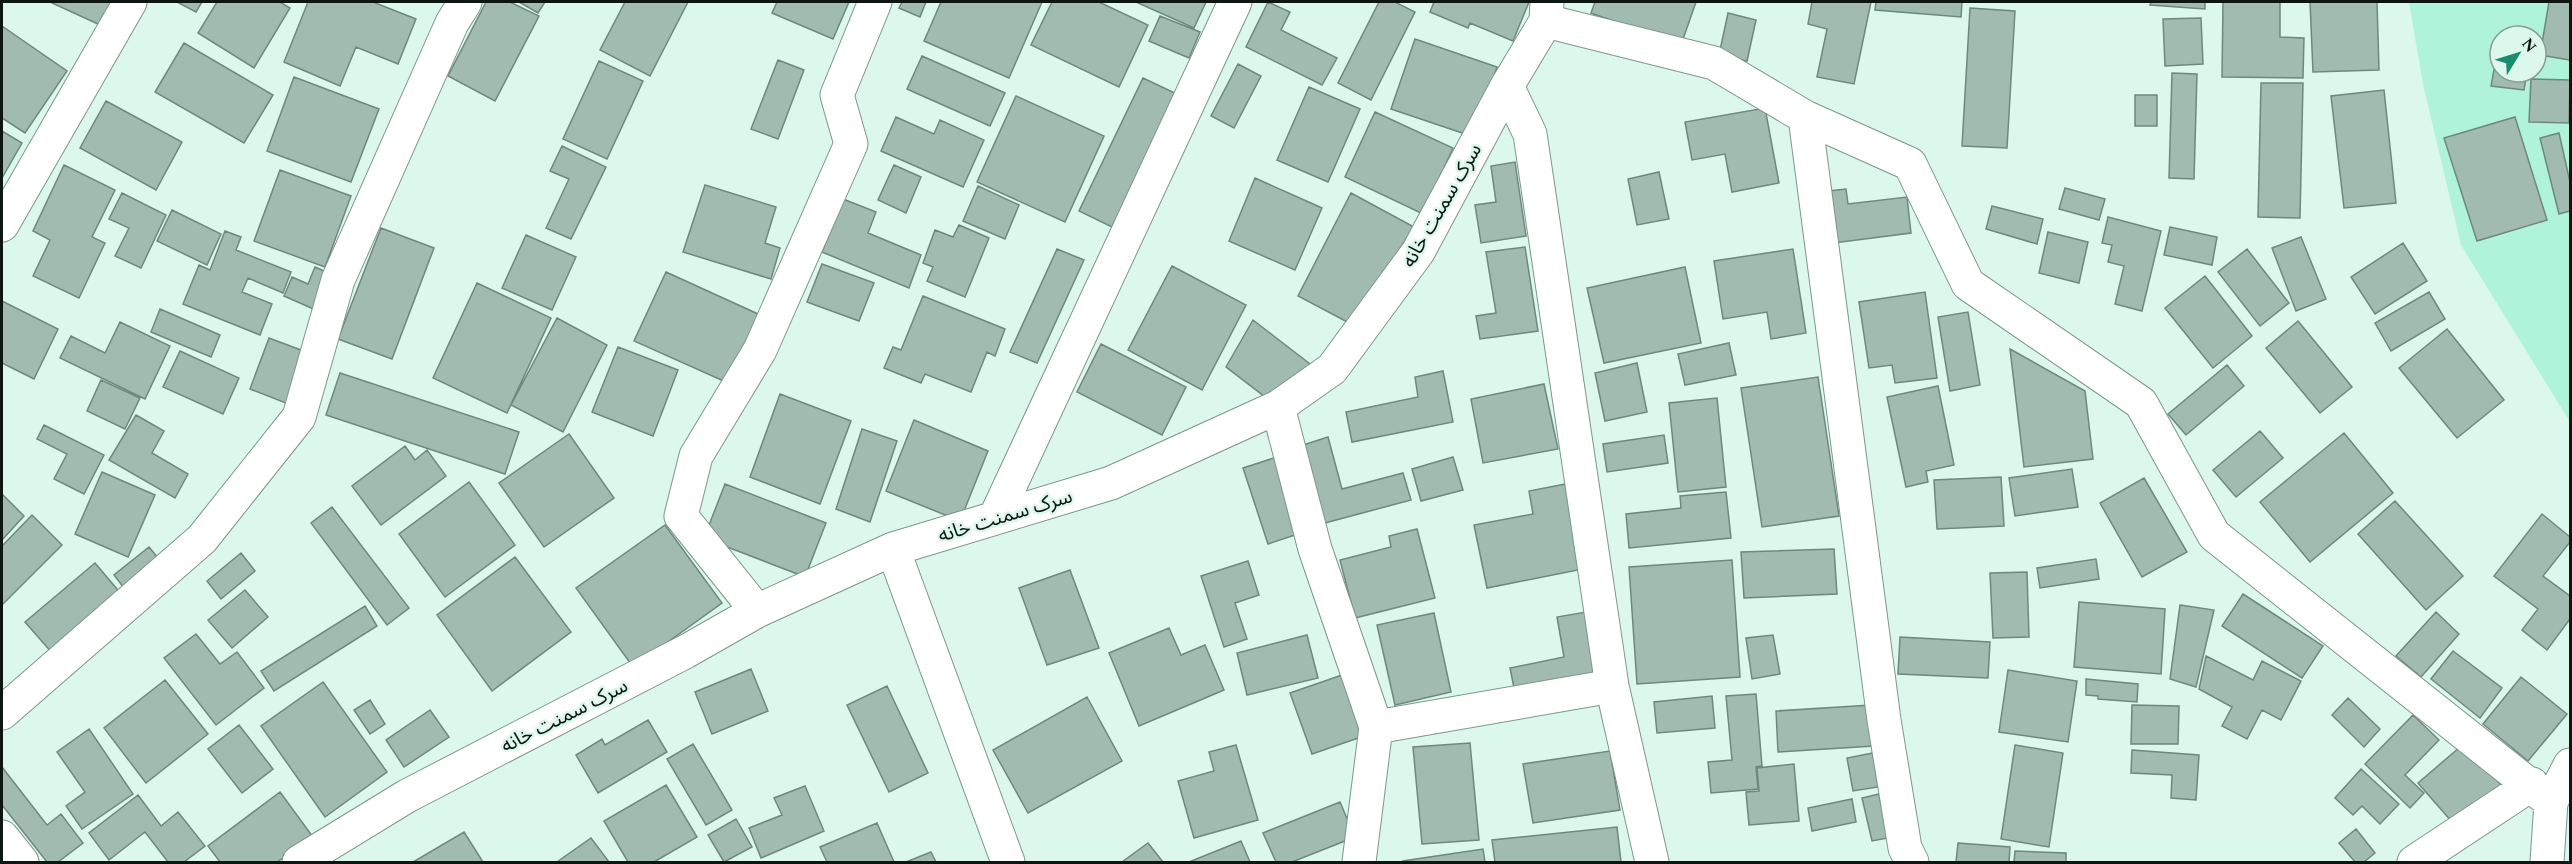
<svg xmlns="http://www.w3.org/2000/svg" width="2572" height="864" viewBox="0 0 2572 864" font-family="Spectral,'Noto Sans Arabic',serif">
<rect width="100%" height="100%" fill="#dcf7ec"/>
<path fill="#aef3da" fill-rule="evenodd" d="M2409 2H2570V422L2461 245 2423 84ZM2500 36H2536V72H2500Z"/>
<path fill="#a1bbb1" stroke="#6f887e" stroke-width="1.5" d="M50 2H111L100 25Z
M177 2H202L196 12Z
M217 2H280L290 8 254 68 198 33Z
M308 2H373L416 19 398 64 356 47 340 86 284 62Z
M486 2H510L539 16 495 101 448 76Z
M519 2H545L538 13Z
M625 2H688L650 76 600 50Z
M777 2H849L833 39 772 13Z
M902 2H926L920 17 899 8Z
M941 2H1042L1009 78 924 41Z
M1052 2H1099L1148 25 1119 87 1031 45Z
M1136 2H1206L1194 28Z
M1268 2 1290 12 1281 30 1337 58 1322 85 1246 47Z
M1379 2H1395L1415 12 1371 100 1338 83Z
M1434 2H1529L1513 41 1470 23 1468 28 1430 12Z
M1595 2H1696L1681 45 1591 13Z
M1812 2H1871L1854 84 1817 77 1827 29 1808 24Z
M1876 2H1962L1961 17 1875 10Z
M2151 2H2205V9L2150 5Z
M2223 2H2280V37L2304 38 2303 78 2222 77Z
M2310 2H2377L2379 70 2313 72Z
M2549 2H2570V60L2540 55Z
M1970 8 2015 11 2007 148 1962 146Z
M1728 13 1756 20 1747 61 1719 55Z
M1160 16 1200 32 1189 58 1149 41Z
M2201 18 2203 64 2165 66 2163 19Z
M2 26 67 71 25 133 2 118Z
M1415 39 1497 67 1474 137 1391 109Z
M184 43 273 95 244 143 155 92Z
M922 56 1005 93 990 126 907 89Z
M2496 59H2500V72H2527L2524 90 2491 86Z
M778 60 804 70 778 139 751 129Z
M599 61 643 81 607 159 563 139Z
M1238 64 1261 76 1234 128 1211 116Z
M2172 73 2197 74 2194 179 2169 178Z
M294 77 379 109 351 182 267 151Z
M1143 78 1177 94 1112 227 1079 211Z
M2531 79 2570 80 2569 123 2529 122Z
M2261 83H2303L2300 218 2258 217Z
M1309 87 1360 109 1328 182 1277 160Z
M2384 90 2396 203 2344 208 2331 96Z
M2135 95H2157V126H2135Z
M1016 96 1104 136 1065 222 977 182Z
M106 101 182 142 156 190 80 148Z
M1765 108 1779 183 1732 192 1725 154 1692 160 1685 122Z
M1375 112 1453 148 1423 214 1345 177Z
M896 117 934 134 940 120 984 140 963 187 881 151Z
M2515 117 2547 220 2477 241 2444 138Z
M2 131 22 143 2 178Z
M2559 133 2570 182V211L2559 214 2540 138Z
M562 146 606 167 571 239 546 228 569 179 550 171Z
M1515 162 1526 236 1481 243 1475 205 1496 202 1491 166Z
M64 165 115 190 92 237 105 243 79 298 33 276 50 240 33 231Z
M894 165 921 177 906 213 878 200Z
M280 170 351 196 325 267 254 241Z
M1659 172 1669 219 1637 225 1628 179Z
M1255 178 1322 208 1295 270 1229 241Z
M705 185 776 207 765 243 780 248 771 279 683 252Z
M978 186 1019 205 1005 239 963 221Z
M2065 188 2105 199 2099 220 2059 209Z
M1846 189 1848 204 1907 197 1911 233 1826 244 1820 192Z
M122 193 166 215 141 268 115 256 129 228 109 219Z
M1351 193 1414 227 1351 324 1298 296Z
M843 199 876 212 868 233 921 255 909 288 822 252Z
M1992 206 2043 219 2037 244 1986 229Z
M172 210 221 234 207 265 157 241Z
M2108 217 2161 231 2142 311 2115 304 2124 266 2108 262 2112 245 2102 243Z
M959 225 989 238 965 297 927 281 933 267 923 263 935 230 953 237Z
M2170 227 2217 237 2212 265 2164 255Z
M381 228 434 248 392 359 338 339Z
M225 231 241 237 236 250 291 272 283 293 248 278 242 292 272 304 260 335 183 304 199 265 210 270Z
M2048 232 2088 242 2079 283 2039 273Z
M526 235 576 257 552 310 502 288Z
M2301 237 2326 299 2296 311 2272 248Z
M2403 243 2427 281 2375 314 2351 277Z
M1525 247 1538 331 1480 339 1476 316 1496 313 1486 252Z
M1057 249 1084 260 1037 363 1010 352Z
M1793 249 1806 333 1771 339 1767 312 1723 319 1714 261Z
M2247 249 2289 303 2260 326 2218 272Z
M822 264 874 283 859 321 807 302Z
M1172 266 1246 305 1202 390 1128 350Z
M315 267 333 275 318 311 284 296 292 277 308 284Z
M1685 267 1701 343 1604 363 1587 288Z
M666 272 758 314 728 383 634 341Z
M2205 276 2252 336 2213 368 2165 308Z
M477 283 551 318 507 413 433 378Z
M1925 292 1937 378 1895 383 1892 365 1869 368 1859 302Z
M2429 292 2445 319 2391 351 2375 323Z
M923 296 1005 329 995 356 987 352 971 392 925 374 921 383 884 368 893 347 901 350Z
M2 301 58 329 34 379 2 363Z
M160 309 220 335 211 357 151 332Z
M1968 312 1980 385 1950 391 1938 317Z
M557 318 607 345 563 432 511 405Z
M1253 320 1318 370 1264 396 1226 367Z
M2298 321 2352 387 2320 413 2266 348Z
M120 322 170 346 145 399 60 358 71 336 105 353Z
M2447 329 2504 400 2457 438 2399 368Z
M269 338 309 353 291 405 250 389Z
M1729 343 1736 375 1685 385 1678 354Z
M1101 344 1186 387 1162 435 1077 392Z
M618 347 678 370 653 436 592 412Z
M2010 349 2085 391 2093 459 2024 467Z
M180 351 239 378 223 414 163 387Z
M1637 363 1647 412 1605 421 1595 373Z
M2227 365 2244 386 2186 435 2168 414Z
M1443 371 1453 422 1352 442 1346 412 1418 397 1415 377Z
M340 373 519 432 505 474 326 415Z
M1818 377 1839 516 1762 527 1741 388Z
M101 380 140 398 125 429 87 411Z
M1544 384 1558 449 1483 463 1471 399Z
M1938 386 1954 465 1926 471 1928 482 1906 487 1887 397Z
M780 394 851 421 820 504 750 477Z
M1717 398 1726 487 1678 492 1669 403Z
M136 415 164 431 152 453 188 474 175 498 109 460Z
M914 420 988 451 960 521 886 491Z
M44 425 104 455 84 494 54 479 67 454 37 439Z
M862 429 897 441 870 522 836 509Z
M2260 431 2283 458 2236 497 2213 470Z
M2344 433 2393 493 2310 562 2260 502Z
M569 434 614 498 544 547 499 483Z
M1664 435 1668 463 1607 472 1603 444Z
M1328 437 1342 489 1403 473 1411 500 1321 524 1300 446Z
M405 446 415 460 427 450 446 476 381 525 352 486Z
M1280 456 1304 532 1268 544 1243 468Z
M1453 457 1463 490 1421 501 1412 469Z
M2072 469 2078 507 2015 516 2009 478Z
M102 472 155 495 128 557 75 534Z
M2001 477 2004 526 1937 529 1934 480Z
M2144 478 2187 552 2142 577 2100 503Z
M469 482 515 545 445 597 399 534Z
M1571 483 1588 568 1487 588 1474 525 1533 514 1529 491Z
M725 484 826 523 805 577 704 538Z
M1726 492 1731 538 1629 548 1626 514 1681 508 1680 496Z
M2 494 24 516 2 540Z
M2395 501 2463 576 2426 610 2358 534Z
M332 507 409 608 387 625 311 523Z
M2542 514 2570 537V542L2543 576 2570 596V619L2547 650 2522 630 2538 609 2494 576Z
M32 515 62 545 2 605V546Z
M665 525 722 603 633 667 576 588Z
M1417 529 1435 598 1355 618 1340 560 1391 547 1389 536Z
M149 547 163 564 127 592 114 575Z
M1834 549 1837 594 1744 598 1741 552Z
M241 553 255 571 221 599 207 581Z
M515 557 571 632 492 691 437 615Z
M2096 559 2099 579 2040 588 2037 568Z
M1732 560 1740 677 1637 684 1629 567Z
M1248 561 1259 595 1235 603 1247 639 1224 647 1201 576Z
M95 563 122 595 53 654 25 622Z
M1070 570 1099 648 1047 665 1019 588Z
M2027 572 2029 637 1993 638 1990 573Z
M245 590 268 617 232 648 208 620Z
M2243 594 2323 646 2302 678 2222 626Z
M2079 602 2165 609 2161 674 2074 667Z
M2180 605 2214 610 2196 687 2170 679Z
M365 606 377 626 274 691 261 671Z
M1586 612 1600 682 1516 698 1510 668 1564 657 1557 617Z
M2436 612 2459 634 2421 677 2396 656Z
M1434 613 1451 692 1395 705 1377 625Z
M1169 628 1181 655 1205 645 1224 690 1139 726 1109 653Z
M196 634 220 664 237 652 264 688 216 725 164 658Z
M1307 635 1318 678 1247 695 1237 653Z
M1773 635 1780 674 1752 679 1746 638Z
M1900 637 1990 642 1988 678 1898 674Z
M2453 651 2502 688 2480 718 2431 679Z
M2206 656 2253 680 2262 661 2301 681 2281 720 2262 710 2247 739 2222 726 2232 707 2199 689Z
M751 669 768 711 712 734 695 692Z
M2008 670 2077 681 2068 742 1999 732Z
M1342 675 1364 736 1312 754 1290 693Z
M2521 677 2567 714 2528 761 2483 724Z
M2086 679 2138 684 2137 702 2098 699V696L2086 695Z
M165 680 208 734 146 783 104 728Z
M323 682 387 772 325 817 261 726Z
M887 686 928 773 889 792 847 705Z
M1756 694 1762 766 1756 767 1758 789 1711 793 1708 762 1732 760 1726 696Z
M1712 696 1715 728 1657 733 1654 702Z
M1087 697 1122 761 1028 813 993 750Z
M2348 698 2380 729 2364 747 2332 715Z
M370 700 385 724 370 734 354 710Z
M1871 705 1874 746 1778 752 1776 711Z
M2132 705 2179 706 2178 744H2131Z
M430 710 449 737 404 767 386 740Z
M2413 715 2439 740 2405 775 2424 793 2410 808 2365 764Z
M648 720 667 752 598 793 576 755 602 739 605 745Z
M239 725 273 769 242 793 208 749Z
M89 729 133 794 82 829 66 806 85 792 57 752Z
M2467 741 2501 785 2452 822 2418 783Z
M1470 743 1479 840 1422 844 1413 747Z
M693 744 732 810 706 825 667 759Z
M1236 745 1258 820 1194 838 1178 781 1214 771 1209 752Z
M2015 745 2063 753 2049 847 2001 839Z
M2132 750 2199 755 2196 800 2171 798 2172 775 2131 773Z
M1610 751 1620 810 1533 823 1523 764Z
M1873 753 1878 787 1853 791 1847 758Z
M1794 764 1799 821 1749 825 1746 792 1759 791 1757 768Z
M2 767 47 825 61 814 83 843 58 862H47L2 805Z
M2361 769 2399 804 2380 824 2362 806 2353 815 2335 798Z
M666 785 697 837 654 862H628L604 821Z
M805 786 824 831 761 858 749 828 782 815 774 798Z
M280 792 313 837 277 862H220L208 846Z
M1879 794 1888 838 1872 841 1862 798Z
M138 795 161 826 178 812 205 846 184 862H168L145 832 109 860 89 833Z
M1852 799 1856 822 1812 831 1808 808Z
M1340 802 1355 837 1292 862H1276L1263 833Z
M736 819 752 847 724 862 708 835Z
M877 823 894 862H827L820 847Z
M1617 827 1621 862H1495L1492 840Z
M2356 829 2375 853 2364 862H2355L2339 843Z
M464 832 483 862H413Z
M591 838 609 862H557Z
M1241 841 1250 862H1189Z
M1148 843 1163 862H1122Z
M1958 843 2010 847 2009 862H1956Z
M1483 849 1485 862H1403V861Z
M2015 851 2066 853V862H2014Z
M931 852 936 862H906Z"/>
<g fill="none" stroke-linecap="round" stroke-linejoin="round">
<defs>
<path id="minor" d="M1546 21 1714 63 1805 117 1910 164 1968 284 2141 403 2214 535 2551 802
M1507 86 1530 134 1612 686 1652 862
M1805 117 1884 720 1905 848 1912 862
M2 225 130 2
M1278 407 1315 549 1376 727
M995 518 1235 2
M893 549 1008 862
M757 611 681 516 696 456 760 350 851 144 837 95 875 2
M2 713 202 539 299 417 338 280 452 23 465 2
M2 837 22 862
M299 862 407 796 685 652 757 611 893 549 1111 483 1278 407 1332 369 1418 252 1507 86 1546 21 1547 2
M1359 862 1376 727 1612 686
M2414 862 2532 784
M2547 862 2551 802 2570 765"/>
</defs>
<use href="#minor" stroke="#7d968c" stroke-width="35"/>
<use href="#minor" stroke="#fff" stroke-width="33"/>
</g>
<g text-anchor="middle" stroke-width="5" stroke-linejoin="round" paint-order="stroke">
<g font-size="20" fill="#0d1613" stroke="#dcf7ec">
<text transform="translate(1441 205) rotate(-60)" y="7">سرک سمنت خانه</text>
<text transform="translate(1005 515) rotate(-17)" y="7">سرک سمنت خانه</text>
<text transform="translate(564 715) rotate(-27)" y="7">سرک سمنت خانه</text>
</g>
</g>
<rect width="2572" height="864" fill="none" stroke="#0d1613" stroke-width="6"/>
<g transform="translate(2518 54) rotate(52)"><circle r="28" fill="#dcf7ec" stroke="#899d95" stroke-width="1.5"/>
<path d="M0-4.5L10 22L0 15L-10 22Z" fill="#198d6f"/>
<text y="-9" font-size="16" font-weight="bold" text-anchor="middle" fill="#0d1613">N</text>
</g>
</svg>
